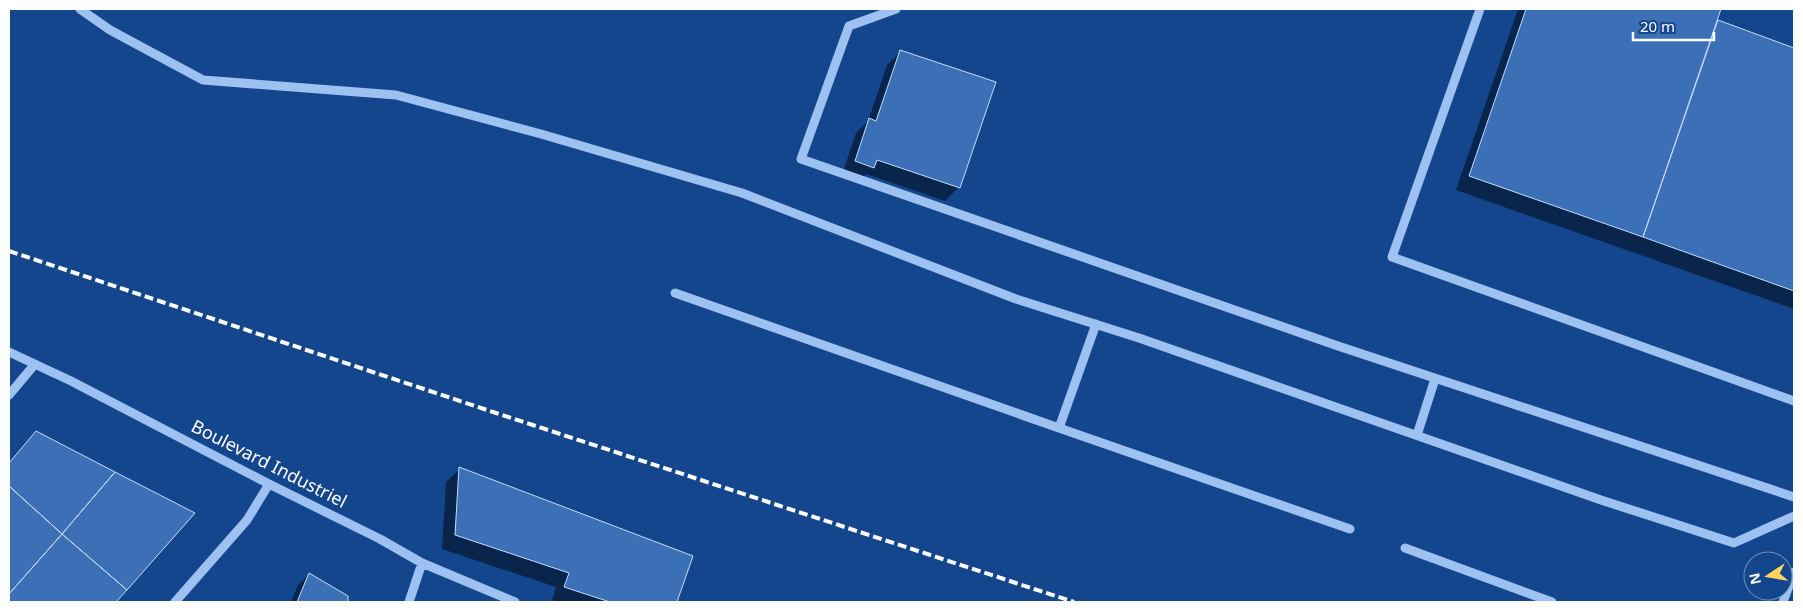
<svg xmlns="http://www.w3.org/2000/svg" width="1803" height="611" viewBox="0 0 1803 611" font-family="'Noto Sans',sans-serif">
<rect width="100%" height="100%" fill="#14468d"/>
<path fill="#0007" d="M1518 9H1720L1716 21 1794 49V309L1456 190Z
M901 51 959 187 945 201 866 174 860 181 842 175 856 133 868 121 887 65Z
M26 443 193 513 114 602H9V463Z
M460 469 691 556 676 602H558L552 600 556 587 442 549 446 482Z
M309 575 347 596 346 602H291L298 585Z"/>
<path fill="#3c70b6" stroke="#c4dcfc" d="M1526 9H1721L1643 237 1469 176Z
M1718 20 1794 48V291L1643 237Z
M900 50 996 82 960 188 877 160 874 168 855 161 869 118 876 121Z
M36 431 115 472 62 534 9 486V463Z
M459 467 693 556 677 602H610L564 587 569 573 455 535Z
M115 472 195 513 127 590 62 534Z
M9 486 62 534 9 594Z
M62 534 127 590 116 602H9V594Z
M309 573 348 596V602H297Z"/>
<g fill="none" stroke-linecap="round" stroke-linejoin="round">
<path stroke="#9dc1f1" stroke-width="9" d="M80 9 110 30 203 80 396 95 541 134 742 193 1016 299 1139 338 1601 500 1734 543 1794 516
M896 9 849 26 801 159 1338 346 1794 497
M1480 9 1392 257 1794 401
M675 293 1059 428
M1096 324 1059 428 1350 529
M9 352 71 381 269 484 380 539 422 563 515 602
M9 395 35 364
M1417 435 1435 379
M1405 548 1552 602
M175 602 247 520 269 484
M409 602 422 563
M1783 602 1794 572"/>
<path stroke="#fff" stroke-width="4" stroke-dasharray="9 4" stroke-linecap="butt" d="M9 251 496 413 1074 602"/>
</g>
<g text-anchor="middle" stroke-width="5" stroke-linejoin="round" paint-order="stroke">
<g font-size="18" fill="#fff" stroke="#14468d">
<text transform="translate(269 464) rotate(27)" y="6">Boulevard Industriel</text>
</g>
</g>
<rect width="1803" height="611" fill="none" stroke="#ffffff" stroke-width="20"/>
<g transform="translate(1768 576) rotate(258)"><circle r="24" fill="#14468d" stroke="#7290bb"/>
<path d="M0-4L9 19L0 12L-9 19Z" fill="#ffd45d"/>
<text y="-8" font-size="14" font-weight="bold" text-anchor="middle" fill="#ffffff">N</text>
</g>
<path d="M1633 32v8h81v-8" fill="none" stroke="#ffffff" stroke-width="2.5"/>
<text x="1640" y="32" font-size="15" fill="#ffffff" stroke="#14468d" stroke-width="4" paint-order="stroke">20 m</text>
</svg>
